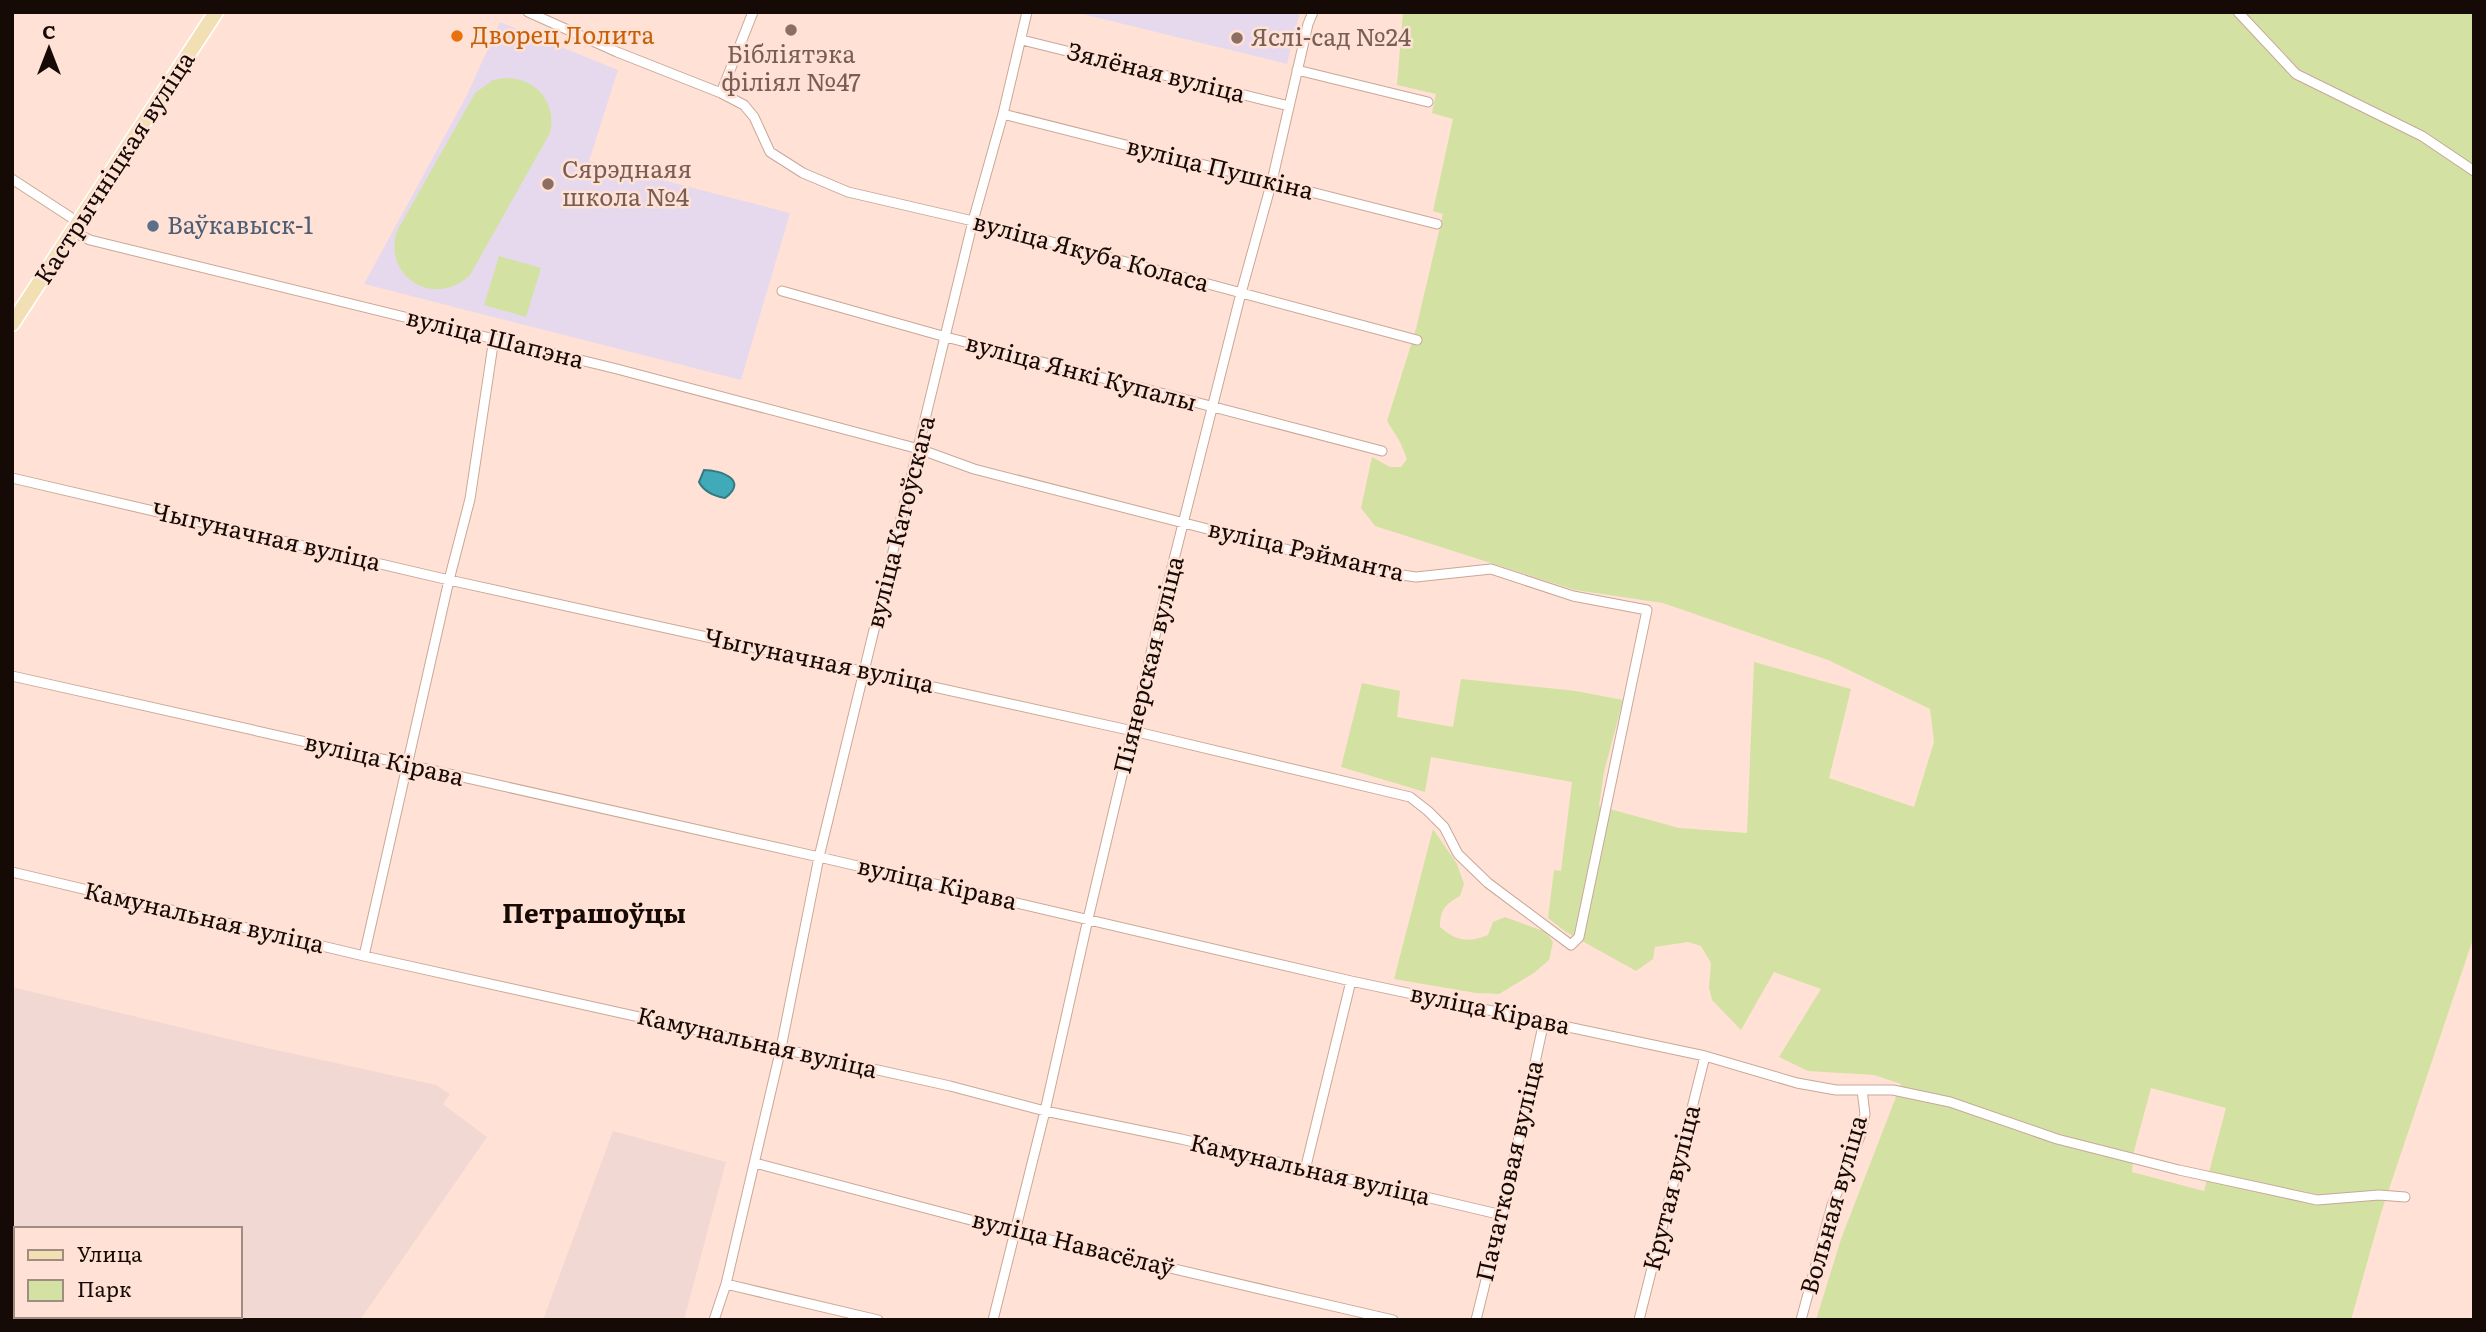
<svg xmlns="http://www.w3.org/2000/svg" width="2486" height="1332" viewBox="0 0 2486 1332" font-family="Literata,serif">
<rect width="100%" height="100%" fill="#ffe2d5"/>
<path fill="#f2d8d2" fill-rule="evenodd" d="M12 987 258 1046 436 1085 450 1094 443 1104 487 1137 360 1320H12ZM16 1229H240V1316H16Z
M613 1131 726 1162 684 1320H543Z"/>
<path fill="#e6d9ed" d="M1074 12H1300L1287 64Z
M500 22 618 70 589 161 790 213 741 380 364 284 467 95Z"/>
<path fill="#d3e1a3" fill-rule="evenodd" d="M1403 12H2474V936L2381 1213 2351 1320H1816L1841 1239 1901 1084 1874 1075 1808 1071 1779 1057 1821 989 1774 972 1741 1030 1712 1000 1709 988 1711 963 1701 946 1688 942 1655 947 1653 959 1636 971 1566 932 1548 918 1554 870 1561 871 1572 782 1431 757 1425 792 1341 767 1362 683 1400 691 1397 717 1453 727 1461 679 1576 691 1623 700 1604 772 1599 806 1679 828 1747 833 1754 662 1851 689 1829 778 1914 807 1934 742 1930 709 1828 660 1663 603 1575 590 1375 526 1361 508 1372 457 1390 467H1401L1407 459 1400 442 1387 421 1416 329 1443 214 1433 211 1453 119 1432 113 1436 94 1397 85ZM2151 1088 2226 1108 2204 1191 2132 1172 2134 1151Z
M506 78C537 78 557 104 550 133L470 275C435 309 382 277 397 231L475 93 493 80Z
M499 256 541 268 526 317 484 305Z
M1433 829 1457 864 1464 884 1460 896C1446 904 1440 909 1440 927 1456 941 1468 943 1488 935L1493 922 1505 917 1546 932 1553 942 1549 960 1534 973 1499 994 1476 993 1394 979Z"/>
<path fill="#41aab8" stroke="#347a82" stroke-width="2" d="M704 470C721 470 749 480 725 498 714 496 704 492 699 482Z"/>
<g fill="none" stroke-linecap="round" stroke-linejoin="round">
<defs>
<path id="minor" d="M528 12 617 52 721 93 744 105 754 117 770 152 803 173 848 192 973 221 1417 340
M2238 12 2296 74 2422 136 2474 171
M1022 40 1289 106
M1297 70 1428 102
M721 93 753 12
M1003 114 1437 224
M12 179 78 222
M782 291 946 337 1382 451
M12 478 449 580 1133 731 1410 797 1428 811 1444 827 1458 854 1488 883 1571 945 1579 937 1647 610 1573 596 1491 569 1416 577 1367 570 974 469 919 449 617 369 90 240 71 231
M12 676 819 857 1351 981 1705 1056 1797 1083 1836 1090H1893L1950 1102 2057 1139 2179 1170 2317 1200 2379 1195 2405 1197
M12 872 364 956 950 1086 1045 1111 1181 1139 1502 1215
M364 956 449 580 470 499 494 338
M755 1163 1016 1232 1393 1320
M1305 1170 1351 981
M726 1284 878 1320
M714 1320 726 1284 781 1048 819 857 973 221 1003 114 1027 12
M993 1320 1045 1111 1088 919 1159 619 1241 293 1272 181 1308 24 1313 12
M1476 1320 1502 1215 1544 1021
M1639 1320 1705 1056
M1801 1320 1832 1205 1860 1136 1865 1114 1862 1090"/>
<path id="primary" d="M12 324 216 12"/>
</defs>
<use href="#minor" stroke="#c9a798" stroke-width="11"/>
<use href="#primary" stroke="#fff" stroke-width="17"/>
<use href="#minor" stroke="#fff" stroke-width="9"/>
<use href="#primary" stroke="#f2e0b4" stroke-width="14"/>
</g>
<g fill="#8d6e63" stroke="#ffe2d5" stroke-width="2.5">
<circle cx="791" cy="30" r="7"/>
<circle cx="1237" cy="38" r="7"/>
<circle cx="548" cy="184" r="7"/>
</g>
<circle fill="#e8710a" stroke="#ffe2d5" stroke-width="2.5" cx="457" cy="36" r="7"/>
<circle fill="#5c6f8a" stroke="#ffe2d5" stroke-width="2.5" cx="153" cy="226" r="7"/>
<g text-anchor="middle" stroke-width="5" stroke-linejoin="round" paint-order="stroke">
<g font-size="24" fill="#c56008" stroke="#ffe2d5" text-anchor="start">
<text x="471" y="44">Дворец Лолита</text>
</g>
<g font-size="24" fill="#785e54" stroke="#ffe2d5" text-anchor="start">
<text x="1251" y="46">Яслі-сад №24</text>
<text x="791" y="63" text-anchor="middle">Бібліятэка<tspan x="791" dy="28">філіял №47</tspan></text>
<text x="562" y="178">Сярэднаяя<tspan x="562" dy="28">школа №4</tspan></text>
</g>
<g font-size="24" fill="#150a05" stroke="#ffe2d5">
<text transform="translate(1156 73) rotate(14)" y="8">Зялёная вуліца</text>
<text transform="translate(115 168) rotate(-57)" y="8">Кастрычніцкая вуліца</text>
<text transform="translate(1220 169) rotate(14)" y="8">вуліца Пушкіна</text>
<text transform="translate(1091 253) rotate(15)" y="8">вуліца Якуба Коласа</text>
<text transform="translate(495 339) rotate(14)" y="8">вуліца Шапэна</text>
<text transform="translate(1081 373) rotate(15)" y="8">вуліца Янкі Купалы</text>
<text transform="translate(901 522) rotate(-76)" y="8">вуліца Катоўскага</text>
<text transform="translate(266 537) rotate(13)" y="8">Чыгуначная вуліца</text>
<text transform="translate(1306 551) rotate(13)" y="8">вуліца Рэйманта</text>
<text transform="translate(819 661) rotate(12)" y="8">Чыгуначная вуліца</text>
<text transform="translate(1149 665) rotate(-76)" y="8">Піянерская вуліца</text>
<text transform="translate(384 760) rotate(13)" y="8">вуліца Кірава</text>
<text transform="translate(937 884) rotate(13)" y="8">вуліца Кірава</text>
<text transform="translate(204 918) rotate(13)" y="8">Камунальная вуліца</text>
<text transform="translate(1490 1010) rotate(12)" y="8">вуліца Кірава</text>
<text transform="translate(757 1043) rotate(13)" y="8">Камунальная вуліца</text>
<text transform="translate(1310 1170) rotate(13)" y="8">Камунальная вуліца</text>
<text transform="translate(1510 1171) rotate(-77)" y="8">Пачатковая вуліца</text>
<text transform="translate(1672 1188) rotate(-76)" y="8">Крутая вуліца</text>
<text transform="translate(1834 1205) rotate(-74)" y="8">Вольная вуліца</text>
<text transform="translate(1073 1244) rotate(14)" y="8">вуліца Навасёлаў</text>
</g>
<g font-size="24" fill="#4e5e75" stroke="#ffe2d5" text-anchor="start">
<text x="167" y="234">Ваўкавыск-1</text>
</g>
<g font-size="26" font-weight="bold" fill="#150a05" stroke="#ffe2d5">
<text x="594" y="923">Петрашоўцы</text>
</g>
</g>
<rect width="2486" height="1332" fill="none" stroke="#150a05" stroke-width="28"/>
<rect x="14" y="1227" width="228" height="91" fill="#ffe2d5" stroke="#a18c82" stroke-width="2"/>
<rect x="28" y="1250" width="35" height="10" fill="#f2e0b4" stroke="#a18c82" stroke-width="2"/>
<text x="77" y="1262" font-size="21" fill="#150a05">Улица</text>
<rect x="28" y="1280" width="35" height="21" fill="#d3e1a3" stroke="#a18c82" stroke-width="2"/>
<text x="77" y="1297" font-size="21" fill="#150a05">Парк</text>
<g transform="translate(49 49)" stroke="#ffe2d5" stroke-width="5" paint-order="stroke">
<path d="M0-5L12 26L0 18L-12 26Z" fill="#150a05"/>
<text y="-10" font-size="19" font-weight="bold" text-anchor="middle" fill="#150a05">С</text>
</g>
</svg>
